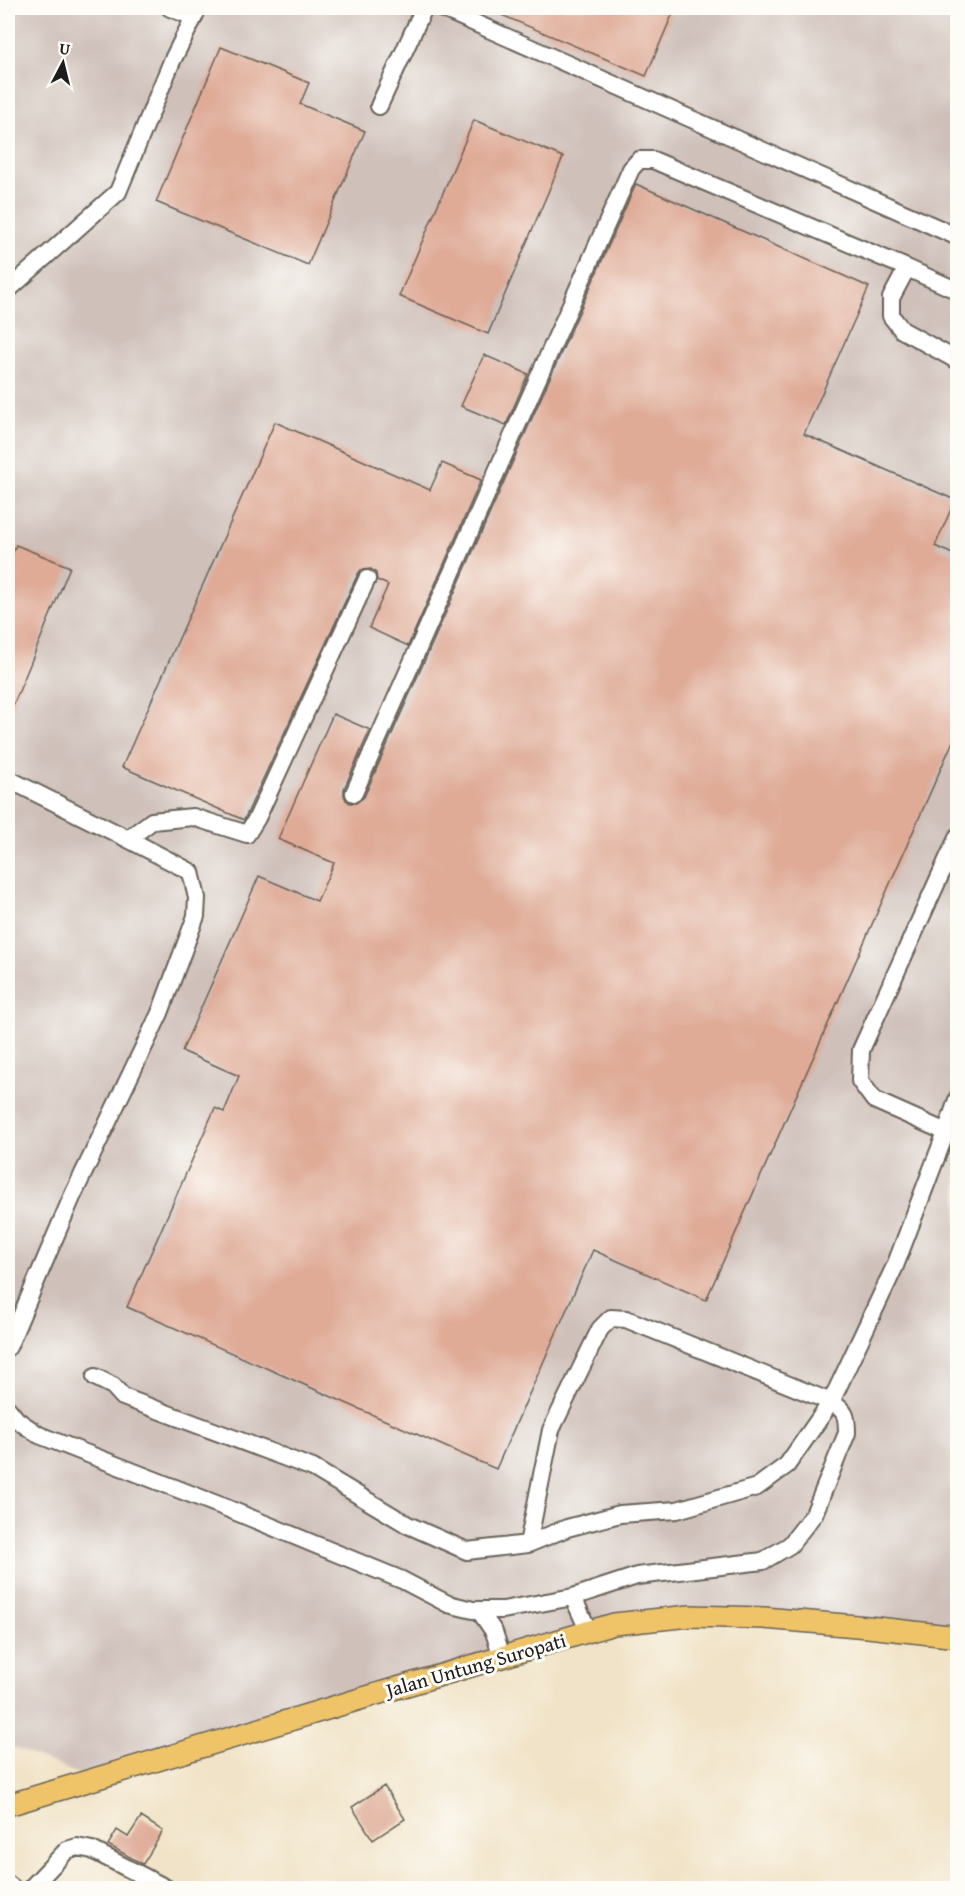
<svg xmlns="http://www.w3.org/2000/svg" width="965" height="1896" viewBox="0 0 965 1896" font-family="'Gentium Book Plus',serif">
<rect width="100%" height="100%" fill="#fdfcf7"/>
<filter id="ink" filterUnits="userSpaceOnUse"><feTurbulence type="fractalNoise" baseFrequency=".0167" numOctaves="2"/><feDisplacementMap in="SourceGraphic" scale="12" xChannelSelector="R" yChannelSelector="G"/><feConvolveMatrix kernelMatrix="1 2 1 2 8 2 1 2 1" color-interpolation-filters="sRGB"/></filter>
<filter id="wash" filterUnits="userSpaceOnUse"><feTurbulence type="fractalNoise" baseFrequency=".008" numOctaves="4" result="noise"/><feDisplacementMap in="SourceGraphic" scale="24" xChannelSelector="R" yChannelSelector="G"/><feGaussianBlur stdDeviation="1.35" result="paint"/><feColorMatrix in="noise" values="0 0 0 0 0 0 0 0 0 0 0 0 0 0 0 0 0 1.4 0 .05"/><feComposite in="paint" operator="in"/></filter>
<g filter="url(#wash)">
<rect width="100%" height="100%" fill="#f1e3c7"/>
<path fill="#cfc0ba" d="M8 8H957V1636L629 1618 86 1777 8 1745Z"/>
<g id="blocks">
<path fill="#dfab97" d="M485 8H675L646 76Z
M221 47 309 83 300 104 365 131 308 265 156 202Z
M474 120 563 157 488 334 399 296Z
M636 184 869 287 804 434 955 500 935 546 957 556V732L706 1300 593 1250 496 1469 127 1307 215 1108 224 1112 239 1076 182 1051 259 876 317 901 334 863 278 839 333 714 370 730 344 789V795L346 800 350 803H356L364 797Z
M484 355 528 374 506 425 461 406Z
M275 422 430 490 442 463 481 480 408 646 369 628 388 585 377 580 376 573 371 569 361 570 358 574 244 820 122 767Z
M16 545 70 567 8 718V564Z
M384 1786 405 1819 373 1840 352 1807Z
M141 1817 163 1831 143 1864 108 1845 117 1830 128 1837Z"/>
</g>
</g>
<g filter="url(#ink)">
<use href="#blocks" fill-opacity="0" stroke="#676258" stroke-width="1.5"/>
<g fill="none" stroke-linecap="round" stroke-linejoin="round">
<defs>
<path id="minor" d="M170 8 194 17 198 8
M441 8 958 237
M379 106 424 8
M8 290 118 192 172 61 194 17
M958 291 907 268 891 298V316L902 330 958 361
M8 779 128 839 191 872 197 898 196 916 160 1013 72 1197 8 1347
M354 793 631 169 639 160H653L907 268
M128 839 152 821 193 817 247 834 257 818 367 579
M946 1132 874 1100 860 1081 861 1050 958 836
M95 1377 113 1386 123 1397 313 1468 408 1525 467 1551 528 1544 567 1528 620 1514 677 1510 757 1487 787 1465 831 1402 895 1266 946 1132 958 1097
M8 1409 17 1420 39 1435 224 1507 326 1549 402 1580 448 1604 473 1610H503L573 1597 637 1576 763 1561 790 1545 814 1514 847 1433C847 1416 846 1411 831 1402L626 1319 611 1318 600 1329 551 1430 528 1544
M573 1597 589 1632
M479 1610 494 1632 502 1657
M8 1884 13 1888
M31 1888 67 1850 77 1847 92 1850 166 1888"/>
<path id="major" d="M8 1805 380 1693 614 1624 690 1616 764 1618 868 1627 958 1637"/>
</defs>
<use href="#minor" stroke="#676258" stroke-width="20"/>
<use href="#major" stroke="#676258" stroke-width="24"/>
<use href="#minor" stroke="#fff" stroke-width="16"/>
<use href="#major" stroke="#efc469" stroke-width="21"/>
</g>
</g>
<g text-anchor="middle" stroke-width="6" stroke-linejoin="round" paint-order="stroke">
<g font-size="20" fill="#1c1c1c" stroke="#fdfcf7">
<text transform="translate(476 1665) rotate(-16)" y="7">Jalan Untung Suropati</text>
</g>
</g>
<rect width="965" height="1896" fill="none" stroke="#fdfcf7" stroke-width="30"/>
<g transform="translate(63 63) rotate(7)" stroke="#fdfcf7" stroke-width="4.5" paint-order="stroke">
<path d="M0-4.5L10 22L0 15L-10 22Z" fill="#1c1c1c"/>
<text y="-9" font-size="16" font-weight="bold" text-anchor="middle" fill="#1c1c1c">U</text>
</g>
</svg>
